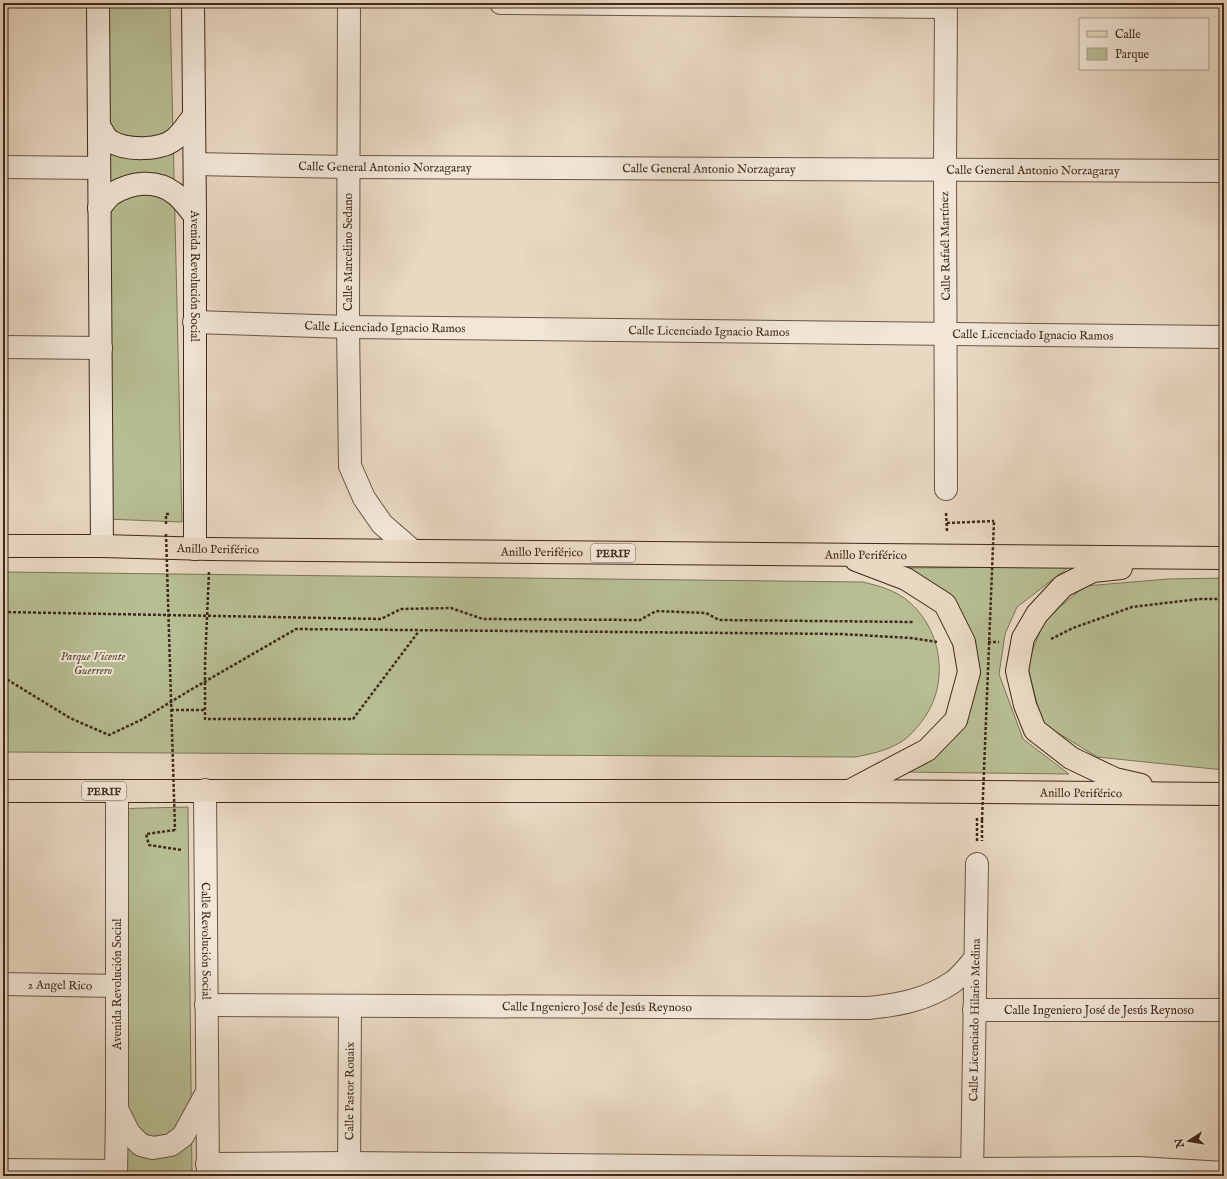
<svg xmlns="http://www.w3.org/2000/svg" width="1227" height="1179" viewBox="0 0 1227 1179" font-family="'IM FELL English',serif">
<rect width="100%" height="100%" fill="#e9d8c2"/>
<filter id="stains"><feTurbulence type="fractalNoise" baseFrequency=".005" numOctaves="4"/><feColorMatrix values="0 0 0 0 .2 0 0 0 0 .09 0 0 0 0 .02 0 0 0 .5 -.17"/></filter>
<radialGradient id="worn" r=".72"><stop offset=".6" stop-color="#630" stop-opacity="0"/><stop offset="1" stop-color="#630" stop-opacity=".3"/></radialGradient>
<path fill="#b7be93" stroke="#7c7456" d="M100 3H170L182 522 105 519Z
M1069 567 1017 607 1005 634 999 674 1023 739 1069 774 901 772 961 718 959 607 900 568Z
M3 572 863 582C879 586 895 590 908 601 943 630 950 685 922 721 916 729 909 737 901 742 886 751 871 754 855 757L3 752Z
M1224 578V770L1097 757 1042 723 1027 664 1045 619 1085 586 1168 579Z
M188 807 192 1176H107V809Z"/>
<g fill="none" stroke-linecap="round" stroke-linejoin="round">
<defs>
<g id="street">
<path d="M349 3 348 327 350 466 364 498 382 524 413 551"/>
<path d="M501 3 946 7"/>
<path id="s1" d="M195 164 348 167 1224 171"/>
<path d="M3 167 98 168"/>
<path id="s2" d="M194 322 348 327 1224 337"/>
<path d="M3 347 101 348"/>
<path d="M946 489 945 170 946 3"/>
<path id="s3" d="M205 790 208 1176"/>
<path id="s4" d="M3 984 117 986"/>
<path id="s5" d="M206 1005 868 1008C899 1005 926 1000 953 982 961 976 968 967 974 960"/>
<path id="s6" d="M974 1010H1224"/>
<path d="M118 1111 129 1133 141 1145 153 1148 171 1145 183 1136 206 1094"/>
<path d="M207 1164 349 1163 972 1169 1138 1168 1224 1173"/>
<path d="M3 1170 116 1171"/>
<path d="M116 1176 117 1110V791"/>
<path id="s7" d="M349 1176 350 1006"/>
<path id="s8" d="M972 1176 977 864"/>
</g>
<g id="secondary">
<path d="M98 3 102 546"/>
<path id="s9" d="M193 3 195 216V549"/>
<path d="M99 126C102 130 105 138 110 141 126 151 162 151 176 138 183 132 188 123 194 116"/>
<path d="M99 208C103 204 107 198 112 194 131 182 156 179 174 193 182 198 189 209 195 216"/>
</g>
<g id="primary">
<path id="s10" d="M3 546H102L209 549 1224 558"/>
<path d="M1121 568 1093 571 1063 586 1037 614 1023 638 1017 671 1025 705 1035 730 1071 758 1115 779 1141 785"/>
<path d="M851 790 927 750 956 720 969 672 964 642 945 604 906 579 856 560"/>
<path id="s11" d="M3 791H848L1224 794"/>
</g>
</defs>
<use href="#street" stroke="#6a5544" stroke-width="24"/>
<use href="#secondary" stroke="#40291a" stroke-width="24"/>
<use href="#primary" stroke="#40291a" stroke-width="24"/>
<path stroke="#40291a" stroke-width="2.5" stroke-dasharray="3 2" stroke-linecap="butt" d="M946 513 947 531
M947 523 994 521
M166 524V514H171
M209 572 205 663V719H353L419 631
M3 612 381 619 401 609 451 608 483 619 640 620 656 611 706 613 719 620 914 622
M1051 639 1073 628 1132 607 1199 599H1224
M988 642H999
M3 677 70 718 109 735 141 720 192 689 296 629 841 634 911 638 937 642
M171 710H204
M982 820V841
M175 830 146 834 149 845 182 850
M977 841V816"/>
<use href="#street" stroke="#f1e6d7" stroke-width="22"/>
<use href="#secondary" stroke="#f1e6d7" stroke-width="22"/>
<use href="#primary" stroke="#e9d8c2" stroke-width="22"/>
<path stroke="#40291a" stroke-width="2.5" stroke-dasharray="3 2" stroke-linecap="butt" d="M166 534 175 830
M982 820 994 521"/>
</g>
<g text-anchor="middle" stroke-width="4" stroke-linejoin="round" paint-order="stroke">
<g fill="#f1e6d7" stroke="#756253" stroke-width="1">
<rect x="591" y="544" width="44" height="18" rx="3"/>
<rect x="82" y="782" width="44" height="18" rx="3"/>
</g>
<g font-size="11" font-weight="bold" fill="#40291a">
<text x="613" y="557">PERIF</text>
<text x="104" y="795">PERIF</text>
</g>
<g font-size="12" fill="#40291a" stroke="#f1e6d7">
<text dy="4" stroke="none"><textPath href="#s1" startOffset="190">Calle General Antonio Norzagaray</textPath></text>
<text dy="4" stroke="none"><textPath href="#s1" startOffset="514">Calle General Antonio Norzagaray</textPath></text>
<text dy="4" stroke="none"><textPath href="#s1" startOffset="838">Calle General Antonio Norzagaray</textPath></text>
<text transform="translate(945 246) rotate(-91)" y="4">Calle Rafaél Martínez</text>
<text transform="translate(348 252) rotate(-90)" y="4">Calle Marcelino Sedano</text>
<text dy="4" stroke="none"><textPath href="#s9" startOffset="273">Avenida Revolución Social</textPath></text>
<text dy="4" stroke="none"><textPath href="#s2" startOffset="191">Calle Licenciado Ignacio Ramos</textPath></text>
<text dy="4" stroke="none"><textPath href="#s2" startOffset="515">Calle Licenciado Ignacio Ramos</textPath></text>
<text dy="4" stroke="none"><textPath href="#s2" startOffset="839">Calle Licenciado Ignacio Ramos</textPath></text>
<text dy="4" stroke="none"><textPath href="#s10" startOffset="215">Anillo Periférico</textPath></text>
<text dy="4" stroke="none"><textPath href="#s10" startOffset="539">Anillo Periférico</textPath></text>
<text dy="4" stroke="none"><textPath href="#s10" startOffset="863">Anillo Periférico</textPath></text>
<text dy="4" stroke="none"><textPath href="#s11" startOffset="1078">Anillo Periférico</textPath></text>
<text dy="4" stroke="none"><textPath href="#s3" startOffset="151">Calle Revolución Social</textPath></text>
<text transform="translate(117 984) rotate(-90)" y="4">Avenida Revolución Social</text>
<text dy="4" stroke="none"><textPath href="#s4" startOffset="57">2 Angel Rico</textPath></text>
<text dy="4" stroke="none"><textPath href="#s5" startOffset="391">Calle Ingeniero José de Jesús Reynoso</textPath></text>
<text dy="4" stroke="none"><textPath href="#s6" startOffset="125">Calle Ingeniero José de Jesús Reynoso</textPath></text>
<text dy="4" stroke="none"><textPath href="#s8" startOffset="156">Calle Licenciado Hilario Medina</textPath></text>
<text dy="4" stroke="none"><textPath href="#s7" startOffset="85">Calle Pastor Rouaix</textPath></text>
</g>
<g font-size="12" font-style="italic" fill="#584732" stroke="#f1e6d7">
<text x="93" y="660">Parque Vicente<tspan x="93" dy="14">Guerrero</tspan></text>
</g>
</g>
<rect width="1227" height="1179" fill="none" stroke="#e9d8c2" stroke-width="16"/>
<rect x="4" y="4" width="1219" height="1171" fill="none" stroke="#40291a" stroke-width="2"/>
<rect x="8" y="8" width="1211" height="1163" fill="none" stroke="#40291a"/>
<rect x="1079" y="18" width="130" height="52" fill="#f1e6d7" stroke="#aa9a8b"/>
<rect x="1087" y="31" width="20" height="6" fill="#e9d8c2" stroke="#aa9a8b"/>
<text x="1115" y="38" font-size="12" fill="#40291a">Calle</text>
<rect x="1087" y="48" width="20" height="12" fill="#b7be93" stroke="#aa9a8b"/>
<text x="1115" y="58" font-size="12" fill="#40291a">Parque</text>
<g transform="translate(1189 1141) rotate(258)" stroke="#f1e6d7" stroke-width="3" paint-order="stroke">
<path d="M0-3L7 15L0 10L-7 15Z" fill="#40291a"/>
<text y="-6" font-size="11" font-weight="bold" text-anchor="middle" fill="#40291a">N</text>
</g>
<rect width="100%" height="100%" filter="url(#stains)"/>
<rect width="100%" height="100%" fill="url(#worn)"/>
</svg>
